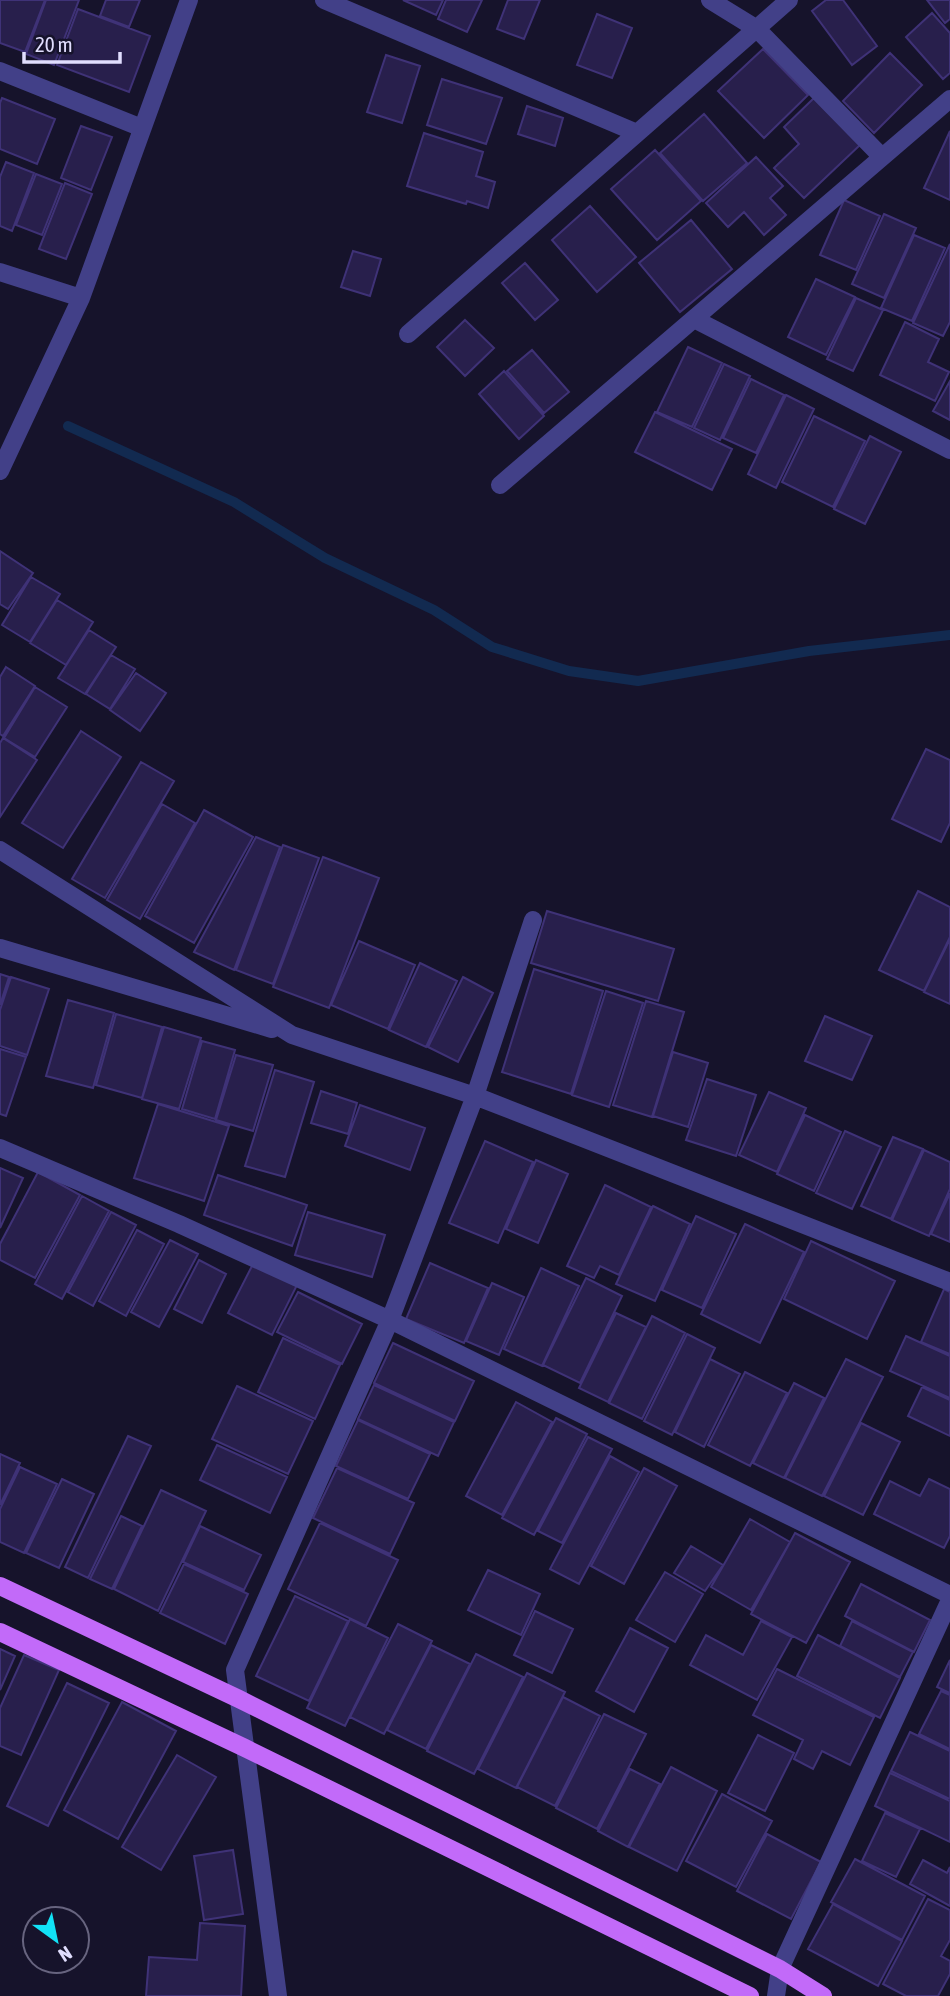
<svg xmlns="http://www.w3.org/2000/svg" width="950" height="1996" viewBox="0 0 950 1996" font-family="'Asap Condensed',sans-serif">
<rect width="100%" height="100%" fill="#16132b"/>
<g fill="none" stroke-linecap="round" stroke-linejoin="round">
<path stroke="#122a50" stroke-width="10" d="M68 426 234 502 325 558 434 610 492 647 569 671 638 681 809 651 950 635"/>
</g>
<path fill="#281f4c" stroke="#3f3277" stroke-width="2" d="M0 0H45L25 52 0 43Z
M46 0H79L54 65 26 54Z
M106 0H140L129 27 100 16Z
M403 0H443L436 15Z
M446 0H482L467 32 438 19Z
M508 0H540L524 39 497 29Z
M826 0H843L877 46 852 65 812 11Z
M927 0H950V19L945 23Z
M78 9 150 36 129 92 57 65Z
M932 13 950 33V73L943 79 906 37Z
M597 14 632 28 612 78 577 65Z
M763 49 808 95 764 138 718 91Z
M890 53 922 85 874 133 843 101Z
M386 55 420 66 402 123 367 112Z
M442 79 502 98 486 144 427 125Z
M2 98 55 119 37 164 0 149V103Z
M814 98 860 145 804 198 774 168 799 144 784 127Z
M527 106 563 118 555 146 518 134Z
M704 114 747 163 703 201 660 153Z
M81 126 112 137 91 190 61 178Z
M950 131V200L924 188Z
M424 133 483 152 476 176 495 182 488 208 467 201 466 204 407 186Z
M655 150 701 201 657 240 611 189Z
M756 157 783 186 770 198 786 215 764 235 744 212 728 227 706 203Z
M6 162 34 173 12 231 0 226V177Z
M36 174 62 184 42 235 16 225Z
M65 183 92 194 66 259 39 249Z
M844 200 880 216 856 270 820 255Z
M590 206 636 257 597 292 552 240Z
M884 214 916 228 884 298 852 284Z
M691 220 732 269 680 312 639 263Z
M914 235 945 248 912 321 881 308Z
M950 244V322L943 336 913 323Z
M353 251 381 259 370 296 341 287Z
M525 263 558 300 535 320 502 283Z
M816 279 855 297 826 355 788 337Z
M856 298 883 310 853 371 827 359Z
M465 320 494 348 465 376 437 347Z
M905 322 939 339 928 362 949 372 935 401 880 375Z
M688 347 722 363 692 427 657 412Z
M532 350 569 392 544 413 507 371Z
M724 364 750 376 720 440 694 428Z
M504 371 544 416 519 439 479 394Z
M751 379 784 395 756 453 723 438Z
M950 381V420L933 411Z
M786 395 814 409 776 488 748 474Z
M655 412 732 449 712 490 635 452Z
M814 416 865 441 833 507 782 482Z
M870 436 901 452 865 524 834 509Z
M0 551 33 573 8 609 0 604Z
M31 577 60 594 30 642 2 625Z
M57 600 93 622 66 665 30 643Z
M89 630 116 647 85 694 58 678Z
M111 655 135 669 110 709 86 694Z
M6 667 35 686 3 736 0 734V677Z
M136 673 166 693 140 731 110 710Z
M35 687 67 707 35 757 4 738Z
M81 731 121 757 63 848 22 823Z
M3 738 37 760 0 817V743Z
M926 749 950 760V823L941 842 892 819Z
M141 762 174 781 105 898 72 879Z
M162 804 195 823 140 919 107 900Z
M204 810 253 837 194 943 145 916Z
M256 837 280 847 234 970 194 952Z
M283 845 319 858 273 984 236 970Z
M323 857 379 878 329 1008 273 987Z
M918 891 950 907V937L924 991 879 970Z
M547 911 674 949 658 1001 531 963Z
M950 939V1004L924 992Z
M359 941 415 965 388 1029 331 1005Z
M420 963 457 981 426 1047 389 1030Z
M534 969 603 991 571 1094 502 1072Z
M0 974 9 977 0 1005Z
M11 977 49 989 27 1055 0 1046V1010Z
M463 977 493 993 458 1062 428 1047Z
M606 991 643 1003 609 1107 572 1095Z
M68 1000 114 1013 93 1088 46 1076Z
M646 1001 684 1012 652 1117 613 1105Z
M116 1014 162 1027 142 1098 96 1085Z
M825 1016 872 1036 852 1080 805 1061Z
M164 1027 201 1038 179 1109 142 1099Z
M202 1041 235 1050 215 1119 182 1109Z
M0 1049 26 1057 6 1116 0 1114Z
M673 1052 708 1063 688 1127 653 1116Z
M236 1055 273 1065 253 1131 216 1120Z
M275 1070 314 1082 285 1177 245 1166Z
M707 1079 756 1095 736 1156 686 1140Z
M321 1091 357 1103 348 1134 311 1123Z
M769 1092 806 1108 777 1172 739 1155Z
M158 1104 229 1126 204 1201 134 1178Z
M360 1105 425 1128 410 1170 345 1146Z
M805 1115 841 1132 814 1191 777 1174Z
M845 1131 881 1147 852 1209 816 1193Z
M893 1137 923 1149 891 1219 861 1206Z
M485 1141 533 1162 498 1243 449 1223Z
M924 1150 950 1162V1189L929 1236 892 1220Z
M536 1160 568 1174 538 1243 506 1229Z
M0 1168 23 1178 0 1228Z
M38 1172 80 1195 35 1278 0 1260V1244Z
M218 1175 307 1205 292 1246 204 1215Z
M605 1185 651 1207 619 1275 600 1266 594 1278 567 1266Z
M950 1193V1242L931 1234Z
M82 1196 109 1211 62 1299 35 1284Z
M653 1206 690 1224 655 1301 616 1284Z
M111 1212 136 1225 93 1306 68 1292Z
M308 1212 385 1235 372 1277 295 1255Z
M696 1216 736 1234 702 1308 662 1290Z
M745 1224 804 1252 760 1343 701 1314Z
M137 1230 164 1244 126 1316 99 1301Z
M170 1240 198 1254 159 1327 131 1312Z
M811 1241 895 1281 867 1339 784 1299Z
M199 1260 226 1274 202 1323 174 1309Z
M430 1263 488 1288 464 1343 406 1319Z
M253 1264 297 1285 272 1335 228 1313Z
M541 1268 579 1286 542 1366 504 1349Z
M586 1278 622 1296 580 1383 543 1365Z
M492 1283 524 1297 499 1355 466 1341Z
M944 1289 950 1292V1354L921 1342Z
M298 1292 362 1324 342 1364 277 1332Z
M616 1313 646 1327 608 1402 579 1388Z
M652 1316 685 1333 642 1419 609 1403Z
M687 1334 715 1348 672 1435 644 1421Z
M906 1336 950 1356V1398L890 1371Z
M283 1338 340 1365 315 1419 258 1392Z
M393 1343 474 1381 455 1421 374 1383Z
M710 1359 740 1374 704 1447 675 1432Z
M846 1359 883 1377 822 1496 785 1478Z
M745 1372 787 1393 750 1466 708 1445Z
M794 1383 824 1398 784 1478 753 1463Z
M374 1385 454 1422 438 1456 358 1419Z
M237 1386 313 1421 288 1474 212 1439Z
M922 1387 950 1400V1436L908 1416Z
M516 1402 552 1422 502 1515 466 1496Z
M556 1418 587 1434 534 1535 502 1518Z
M358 1420 430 1454 408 1499 336 1466Z
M861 1423 900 1442 863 1515 824 1496Z
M128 1436 151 1446 88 1578 65 1567Z
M588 1437 612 1449 562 1543 538 1531Z
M217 1445 287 1477 270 1513 200 1480Z
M0 1454 20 1463 0 1505Z
M610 1456 639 1472 579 1584 550 1569Z
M20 1467 57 1484 24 1553 0 1542V1509Z
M337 1468 414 1503 390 1554 313 1518Z
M644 1468 677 1486 624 1584 591 1566Z
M62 1479 94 1494 59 1568 26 1553Z
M929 1479 950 1489V1536L944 1548 874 1514 890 1481 920 1496Z
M161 1490 206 1511 158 1611 114 1589Z
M121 1516 142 1526 112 1589 90 1579Z
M750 1519 790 1542 751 1610 711 1587Z
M320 1523 398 1560 366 1626 288 1589Z
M200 1526 261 1555 244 1590 183 1562Z
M795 1533 850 1562 806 1643 751 1614Z
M691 1546 723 1565 705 1591 674 1573Z
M184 1564 248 1594 225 1644 160 1613Z
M488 1570 540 1594 521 1635 468 1610Z
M665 1572 703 1594 675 1642 636 1620Z
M861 1584 930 1620 914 1652 845 1616Z
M295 1596 348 1621 309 1701 256 1676Z
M535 1611 573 1629 552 1673 514 1655Z
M350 1619 388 1638 345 1726 307 1708Z
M761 1621 792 1637 757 1700 690 1665 706 1635 743 1655Z
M852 1621 913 1652 900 1677 840 1646Z
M398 1624 432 1641 384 1734 350 1717Z
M630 1628 668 1648 634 1712 596 1691Z
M818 1635 900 1678 880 1718 797 1676Z
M431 1645 470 1664 426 1749 387 1730Z
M0 1649 15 1656 0 1690Z
M476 1654 523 1677 474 1774 427 1751Z
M24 1655 59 1670 21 1755 0 1746V1708Z
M950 1660V1693L937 1687Z
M777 1669 874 1717 850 1765 822 1751 813 1769 794 1759 803 1740 753 1715Z
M527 1673 565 1692 516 1788 478 1769Z
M67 1683 109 1703 48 1826 7 1806Z
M941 1691 950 1695V1749L919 1734Z
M563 1697 600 1716 555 1806 517 1787Z
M122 1702 176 1731 118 1839 64 1810Z
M604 1714 646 1734 597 1829 556 1808Z
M910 1732 950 1751V1799L891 1771Z
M758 1735 794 1753 765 1811 728 1793Z
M177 1755 216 1777 161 1870 122 1847Z
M671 1767 717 1791 677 1871 629 1847Z
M630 1769 660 1784 628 1847 598 1831Z
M890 1773 950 1801V1842L875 1806Z
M722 1794 772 1821 736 1887 686 1861Z
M885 1813 920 1829 896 1877 862 1861Z
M767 1834 821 1862 791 1919 737 1891Z
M233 1850 243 1914 204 1920 194 1856Z
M855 1859 925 1896 902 1940 831 1902Z
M923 1860 947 1873 950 1867V1906L910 1884Z
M928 1899 950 1910V1940L941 1956 950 1961V1974L938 1996H906L883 1984Z
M833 1904 902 1941 878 1986 808 1949Z
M200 1923 245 1926 241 1996H146L149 1957 197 1960Z"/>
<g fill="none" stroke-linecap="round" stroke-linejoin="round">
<path stroke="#424088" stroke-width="18" d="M324 0 637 133
M710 0 757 29 882 157
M0 71 142 128
M0 272 81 298
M694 319 950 450
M408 334 789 0
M0 471 81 298 189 0
M500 485 950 99
M0 850 292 1035 475 1096 950 1282
M0 948 272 1029
M0 1148 179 1224 390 1320 950 1595
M278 1996 235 1670 390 1320 475 1096 533 920
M776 1996 780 1969 950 1600"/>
<path stroke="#c26af9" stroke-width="18" d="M0 1586 239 1699 780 1969 823 1996
M0 1632 245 1748 750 1996"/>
</g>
<g transform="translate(56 1940) rotate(147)"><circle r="33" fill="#16132b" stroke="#67647f" stroke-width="2"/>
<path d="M0-5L12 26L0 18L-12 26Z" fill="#12e2f6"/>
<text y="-10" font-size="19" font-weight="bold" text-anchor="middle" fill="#e1defe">N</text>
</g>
<path d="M24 52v10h96v-10" fill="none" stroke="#e1defe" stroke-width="3.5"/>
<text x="35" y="52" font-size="21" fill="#e1defe" stroke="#16132b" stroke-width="5" paint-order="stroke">20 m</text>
</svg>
